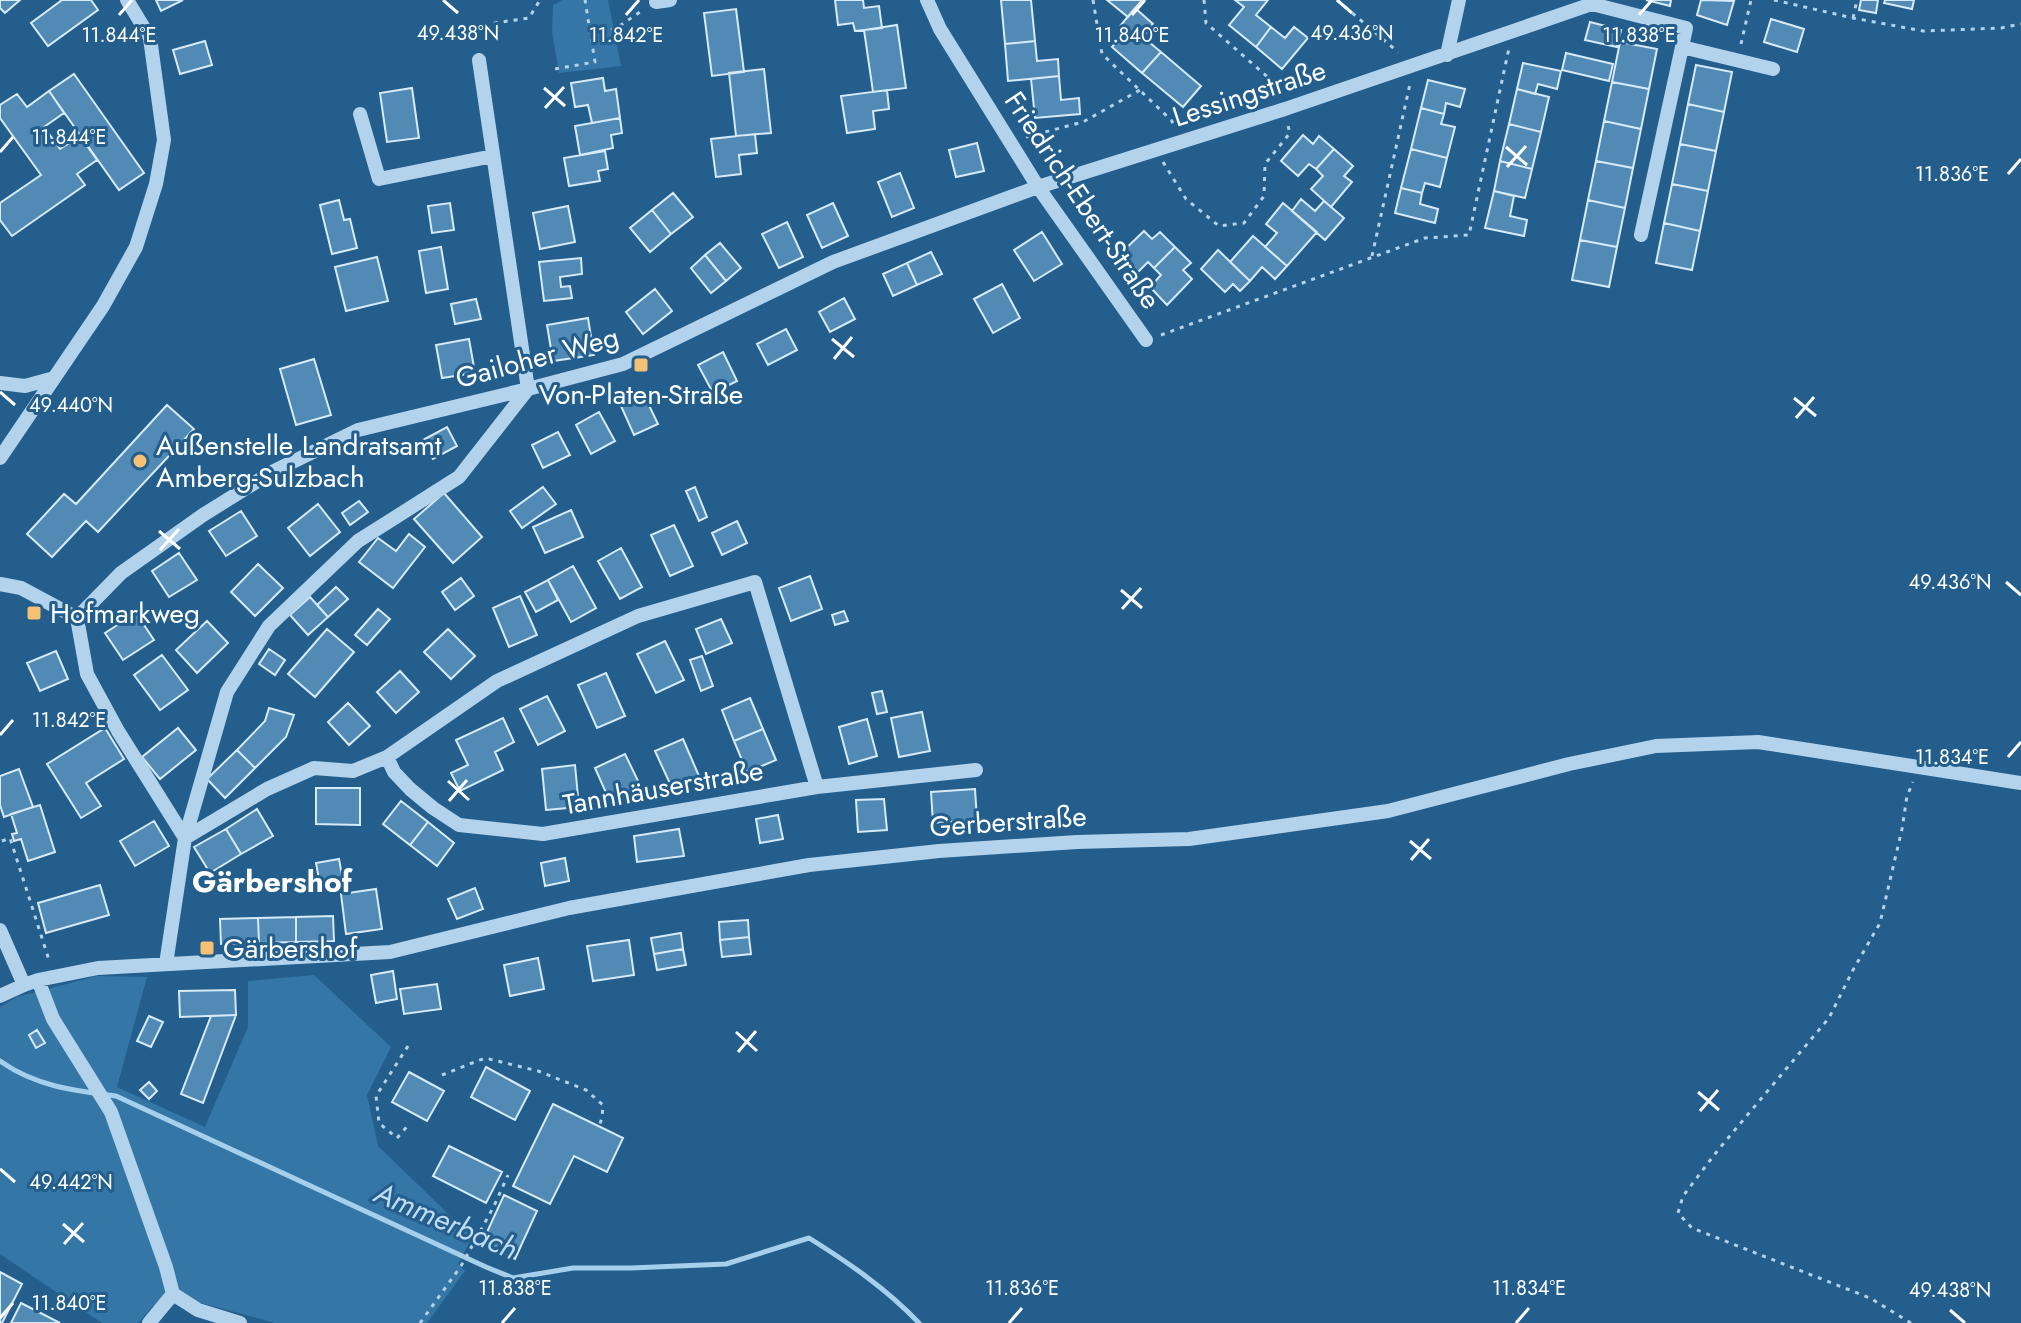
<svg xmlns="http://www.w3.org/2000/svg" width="2021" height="1323" viewBox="0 0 2021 1323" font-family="Jost,sans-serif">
<rect width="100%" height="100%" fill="#235e8d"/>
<path fill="#3477a7" d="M562 0H608L621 66 559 73 552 32 553 5Z
M314 975 391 1047 367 1095 378 1146 466 1231 473 1235 458 1264 465 1271 427 1323H275L201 1303 153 1306 138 1323H102L0 1254V1007L17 997 97 976 147 977 117 1087 205 1127 248 1027V981Z"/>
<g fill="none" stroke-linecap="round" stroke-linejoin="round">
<path stroke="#a6cfec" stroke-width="5" d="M0 1061C35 1086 74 1091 116 1096L486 1267 513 1278 573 1268H631L726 1264 809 1238C849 1263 887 1289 919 1323"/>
</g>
<path fill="#508ab5" stroke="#d7eaf8" stroke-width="2" d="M0 0H20L5 13 0 8Z
M62 0H91L98 10 48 46 31 23Z
M156 0H183L161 11Z
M835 0H863L864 8 879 6 882 28 855 31 853 23 838 25Z
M1001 0H1031L1035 41 1005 44Z
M1107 0H1142L1128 17Z
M1235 0H1268L1256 15 1271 27 1256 47 1229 25 1244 7Z
M1646 0H1671L1670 6Z
M1701 0 1734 1 1727 25 1697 15Z
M1861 0H1878L1876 13 1859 10Z
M1885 0H1914L1912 9 1884 3Z
M1135 8 1153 24 1143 37 1161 52 1142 73 1112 47 1126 31 1120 26Z
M736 9 744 72 712 76 704 13Z
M1771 19 1804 29 1797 52 1764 42Z
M1590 22 1621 30 1617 47 1585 40Z
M897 25 906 88 873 92 864 30Z
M1271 27 1285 38 1294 27 1308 38 1282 69 1256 47Z
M205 41 212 65 180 74 173 50Z
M1035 41 1037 61 1058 59 1059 76 1008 81 1005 44Z
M1620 42 1657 49 1649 89 1612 82Z
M1161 52 1201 86 1183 107 1142 73Z
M1566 53 1613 64 1609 81 1562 70Z
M1523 63 1561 71 1557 89 1538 84 1535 94 1517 89Z
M1696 65 1732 72 1724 112 1688 104Z
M764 69 771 133 736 136 729 73Z
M74 74 144 173 119 190 49 91Z
M1059 76 1061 100 1079 98 1080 114 1035 118 1031 79Z
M603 78 605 91 616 89 620 118 592 123 588 105 575 107 571 83Z
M1428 80 1465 89 1460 107 1446 103 1444 114 1421 108Z
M1612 82 1649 89 1641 129 1604 121Z
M412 88 419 138 387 142 380 93Z
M1517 89 1549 97 1541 132 1509 124Z
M887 90 889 109 873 111 875 129 847 133 841 96Z
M49 91 64 113 44 127 60 149 80 136 97 160 77 174 85 185 12 236 0 220V203L41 175 0 118V105L17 94 27 107Z
M1688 104 1724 112 1716 151 1680 144Z
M1421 108 1444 114 1441 124 1455 127 1447 158 1411 149Z
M620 118 622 133 611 135 613 148 580 155 575 126Z
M1604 121 1641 129 1633 168 1596 161Z
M1509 124 1541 132 1532 169 1500 161Z
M755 134 757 153 739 155 741 174 716 177 711 139Z
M1303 135 1313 144 1319 136 1334 149 1316 169 1309 164 1298 176 1281 161Z
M977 143 984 171 956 177 949 150Z
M1680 144 1716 151 1708 191 1672 184Z
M1334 149 1353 166 1344 176 1352 182 1331 207 1311 189 1323 176 1316 169Z
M1411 149 1447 158 1440 187 1425 183 1422 193 1401 188Z
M605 151 608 169 598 171 600 181 569 186 564 158Z
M1500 161 1532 169 1525 198 1494 191Z
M1596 161 1633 168 1625 208 1588 200Z
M900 173 914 208 892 217 878 182Z
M1672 184 1708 191 1700 231 1664 223Z
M1401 188 1422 193 1420 204 1438 209 1435 223 1395 213Z
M1494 191 1514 196 1510 216 1527 220 1524 236 1485 228Z
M673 193 693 217 671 234 652 210Z
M1301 199 1315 211 1324 201 1344 218 1325 240 1292 211Z
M339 200 344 220 350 219 357 248 332 254 320 205Z
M1588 200 1625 208 1617 247 1580 240Z
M450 203 454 230 432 233 428 206Z
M833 203 848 236 822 248 807 215Z
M1283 203 1317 232 1287 266 1265 247 1277 233 1266 224Z
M568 206 575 242 540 249 533 213Z
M652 210 671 234 650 252 630 228Z
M787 222 803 257 779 268 762 234Z
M1664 223 1700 231 1692 270 1656 263Z
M1144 231 1152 239 1160 232 1175 247 1154 268 1148 262 1137 273 1119 255Z
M1042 232 1062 264 1034 281 1014 250Z
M1253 236 1287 266 1275 279 1262 267 1250 281 1230 262Z
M1580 240 1617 247 1609 287 1572 280Z
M720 243 741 268 726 281 705 255Z
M441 247 448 289 426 293 419 251Z
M1175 247 1191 263 1183 270 1192 279 1167 305 1150 287 1161 275 1154 268Z
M1218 250 1250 281 1240 291 1233 284 1225 292 1201 269Z
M931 252 942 274 917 285 907 263Z
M705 255 726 281 711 293 691 268Z
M377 257 388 301 346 311 335 267Z
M581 258 582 274 560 277 561 287 570 286 572 298 544 301 539 262Z
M907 263 917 285 893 296 883 274Z
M1002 284 1020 318 993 333 974 299Z
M655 289 672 311 643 334 626 312Z
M844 298 855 319 830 332 819 312Z
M476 299 481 319 455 324 451 304Z
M588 318 594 355 553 361 547 325Z
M786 329 797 350 768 365 757 344Z
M469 339 475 373 442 378 436 345Z
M723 352 737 381 713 393 698 365Z
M314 359 331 415 296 425 280 369Z
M644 395 658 424 634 435 621 406Z
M167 405 194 429 98 532 86 521 52 557 27 534 64 494 76 504Z
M599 412 615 441 591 454 576 425Z
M447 427 457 446 433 459 423 440Z
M558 432 570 455 543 468 532 445Z
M543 487 556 504 522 528 510 511Z
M695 487 707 517 699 521 686 491Z
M444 493 482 537 453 563 414 519Z
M359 501 368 512 350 525 342 513Z
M318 504 340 532 310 556 288 528Z
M571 510 583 537 545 553 533 527Z
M241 511 257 536 226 556 209 531Z
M737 521 747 543 722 555 712 533Z
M674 525 693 566 670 576 651 535Z
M409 534 425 547 393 588 359 562 378 538 396 551Z
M621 548 642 587 620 599 598 561Z
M179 553 197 580 169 597 152 571Z
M258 564 283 588 255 616 231 592Z
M573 566 596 608 571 622 548 580Z
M810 576 822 609 791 621 779 588Z
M461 578 474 596 455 610 442 592Z
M548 580 558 600 536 612 525 592Z
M336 587 348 599 328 617 317 605Z
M520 596 537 635 509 647 493 608Z
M310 597 328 617 308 635 290 615Z
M378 609 390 619 367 645 355 635Z
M844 611 848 621 835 625 832 615Z
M136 613 154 640 123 660 105 633Z
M721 619 732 643 706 654 696 629Z
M207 621 228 643 197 673 176 650Z
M327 629 354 652 315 697 288 674Z
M448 629 475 656 451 679 424 652Z
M665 641 684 680 656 693 637 654Z
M269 649 285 660 275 675 259 664Z
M56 651 68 679 40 691 27 663Z
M162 655 188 690 160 710 134 675Z
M702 656 713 686 701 691 690 660Z
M400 671 419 692 396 713 377 692Z
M606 673 625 716 597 728 578 685Z
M882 691 887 712 877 714 872 693Z
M547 696 565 731 538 745 520 709Z
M750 698 763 729 734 741 722 710Z
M348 703 370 726 349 745 328 722Z
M269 708 294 715 286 737 255 768 237 750 265 721Z
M922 712 930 751 899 757 891 718Z
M503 718 514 742 495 752 503 770 460 791 451 773 468 765 456 740Z
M867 719 877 756 849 764 839 727Z
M105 728 124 759 86 783 101 806 81 818 47 764Z
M178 728 196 750 160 779 142 757Z
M763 729 776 760 747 772 734 741Z
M683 739 699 776 672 788 655 751Z
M237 750 255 768 225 798 207 779Z
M625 754 642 789 611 804 595 768Z
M575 765 579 807 546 810 542 769Z
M19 769 33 807 4 817 0 805V776Z
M316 788H360V825L316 824Z
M975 789 977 820 933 823 931 792Z
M884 799 887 830 858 832 856 800Z
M401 801 428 822 410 845 383 824Z
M40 805 55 852 28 861 21 839 14 841 12 834 17 833 11 814Z
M257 809 273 836 241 854 226 829Z
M778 815 783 839 760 843 756 819Z
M154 821 169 846 135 866 120 841Z
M428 822 454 843 437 866 410 845Z
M226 829 241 854 210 873 194 847Z
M679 829 684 856 637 862 634 836Z
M565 858 569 881 545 886 541 863Z
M339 859 343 881 320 885 316 863Z
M100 885 109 915 46 933 38 903Z
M475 888 483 909 457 919 448 899Z
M376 889 382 929 346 934 341 894Z
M333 916 334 941 296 942V917Z
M296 917V942L259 943 258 918Z
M258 918 259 943 221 944 220 919Z
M748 920 749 937 720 940 719 922Z
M681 933 683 949 654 954 651 938Z
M749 937 751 954 722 957 720 940Z
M629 940 634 975 593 981 587 946Z
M683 949 686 965 657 970 654 954Z
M538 958 544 989 510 996 504 965Z
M393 971 397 999 376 1003 371 975Z
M437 984 441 1009 404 1014 400 989Z
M235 990 236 1015 180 1017 179 991Z
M236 1015 203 1103 181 1094 211 1016Z
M149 1016 163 1022 151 1047 137 1041Z
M37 1030 45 1043 36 1048 29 1035Z
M486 1067 530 1091 515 1120 471 1097Z
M409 1072 444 1091 427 1121 392 1102Z
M149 1082 157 1091 149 1099 140 1090Z
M553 1104 623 1138 607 1172 574 1156 550 1204 513 1186Z
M449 1146 502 1172 486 1203 433 1176Z
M504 1195 537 1211 515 1259 482 1243Z
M0 1272 22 1284 2 1323H0Z
M21 1303 60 1323H11Z"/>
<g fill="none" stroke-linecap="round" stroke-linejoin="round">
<path stroke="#b2d3eb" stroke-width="3" stroke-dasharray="4 6" stroke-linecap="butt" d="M1093 0 1102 54 1172 121 1174 128
M1204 0 1206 23 1279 87 1281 95
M1337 0 1398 52
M1774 0 1853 18 1923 31 2001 28 2021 24
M1853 18 1857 0
M474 26 529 18 540 0
M591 32 615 29 643 10
M1741 44 1751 0
M555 69 595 62 585 0
M1026 137 1083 122 1140 90
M1163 162 1186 199 1219 226 1244 223 1264 196 1265 164 1290 133 1288 126
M1372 256 1410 84
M1161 335 1425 238 1469 235 1509 48
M2 841 10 838 49 960
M408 1046 376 1096 379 1123 397 1138 410 1123
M442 1075 485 1058 538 1071 586 1090 603 1105 602 1118 599 1126
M420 1323 461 1266 494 1206 508 1175
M1911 1323 1870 1298 1692 1228 1678 1213 1683 1196 1718 1150 1829 1018 1853 970 1880 923 1902 829 1907 796 1913 782"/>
<path stroke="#b2d3eb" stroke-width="14" d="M927 0 940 29 1038 187 1146 340
M656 2 670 0
M1447 55 1459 0
M360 114 379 179 493 156
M1641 235 1682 47
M0 383 25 386 54 378
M0 458 103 306 136 247 156 184 164 140 150 38 127 0
M0 584 21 588 77 618
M77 618 121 573 203 515 272 472 358 430 528 389 623 364 833 262 1038 187 1285 109 1592 4 1686 28 1682 47 1773 69
M77 618 87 674 118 731 185 838
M387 757 394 772 410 789 433 808 459 825 543 834 817 787 976 770
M185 838 267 789 314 768 353 771 387 757 497 681 638 616 755 582 817 787
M0 930 24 985
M166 964 185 838 227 692 269 626 358 541 459 477 528 389 479 60
M38 980 53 1019 111 1112 166 1267 173 1294 198 1310 240 1323
M0 996 24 985 38 980 98 968 390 952 569 908 809 865 939 851 1077 842 1189 839 1388 811 1569 764 1656 746 1758 742 2021 783
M149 1323 173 1294"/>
</g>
<path fill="none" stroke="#fff" stroke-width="3" d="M443 0 458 13M1337 0 1352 13M119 15 132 0M626 15 639 0M1132 15 1145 0M1639 15 1652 0M544 88 565 106M545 108 564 87M1506 147 1527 165M0 152 13 137M1507 167 1526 146M2008 174 2021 159M832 339 854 357M834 359 852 337M0 392 15 405M1794 398 1816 416M1796 418 1814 397M159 531 180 549M160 550 179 529M2006 582 2021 595M1121 590 1142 608M1122 609 1141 588M0 735 13 720M2008 757 2021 742M448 781 469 800M449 801 467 780M1410 841 1431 859M1411 860 1429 839M736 1032 757 1051M738 1052 756 1031M1698 1092 1719 1110M1700 1111 1718 1090M0 1169 15 1182M63 1224 84 1242M64 1244 83 1223M1950 1310 1965 1323M0 1318 13 1303M502 1323 515 1308M1009 1323 1022 1308M1516 1323 1529 1308"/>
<g fill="#f6c175" stroke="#235e8d" stroke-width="3">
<rect x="633" y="357" width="16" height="16" rx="4"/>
<circle cx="140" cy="461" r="8"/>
<rect x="26" y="605" width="16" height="16" rx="4"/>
<rect x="199" y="940" width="16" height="16" rx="4"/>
</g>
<g text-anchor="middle" stroke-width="6" stroke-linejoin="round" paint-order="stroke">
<g font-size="28" fill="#fff" stroke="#235e8d">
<text transform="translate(1249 93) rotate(-18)" y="10">Lessingstraße</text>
<text transform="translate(1083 200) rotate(56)" y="10">Friedrich-Ebert-Straße</text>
<text transform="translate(537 357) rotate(-15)" y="10">Gailoher Weg</text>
<text transform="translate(663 787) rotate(-10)" y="10">Tannhäuserstraße</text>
<text transform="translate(1008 821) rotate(-4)" y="10">Gerberstraße</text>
</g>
<g font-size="28" fill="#fff" stroke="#235e8d" text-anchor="start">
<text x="641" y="404" text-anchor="middle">Von-Platen-Straße</text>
<text x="156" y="455">Außenstelle Landratsamt<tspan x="156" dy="32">Amberg-Sulzbach</tspan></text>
<text x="50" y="623">Hofmarkweg</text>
<text x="223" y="958">Gärbershof</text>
</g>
<g font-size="30" font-weight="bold" fill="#fff" stroke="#235e8d">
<text x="272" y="892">Gärbershof</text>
</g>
<g font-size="30" font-style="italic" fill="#bedcf2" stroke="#235e8d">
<text transform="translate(446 1221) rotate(23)" y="10">Ammerbach</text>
</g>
</g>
<g font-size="20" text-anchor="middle" fill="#fff" stroke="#235e8d" stroke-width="6" stroke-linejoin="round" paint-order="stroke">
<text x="458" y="40">49.438°N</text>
<text x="1352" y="40">49.436°N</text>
<text x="119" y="42">11.844°E</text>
<text x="626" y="42">11.842°E</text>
<text x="1132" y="42">11.840°E</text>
<text x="1639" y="42">11.838°E</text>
<text x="69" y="144">11.844°E</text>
<text x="1952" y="181">11.836°E</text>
<text x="71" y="412">49.440°N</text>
<text x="1950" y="589">49.436°N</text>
<text x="69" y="727">11.842°E</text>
<text x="1952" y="764">11.834°E</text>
<text x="71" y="1189">49.442°N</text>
<text x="515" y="1295">11.838°E</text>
<text x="1022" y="1295">11.836°E</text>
<text x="1529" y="1295">11.834°E</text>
<text x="1950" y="1297">49.438°N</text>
<text x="69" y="1310">11.840°E</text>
</g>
</svg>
